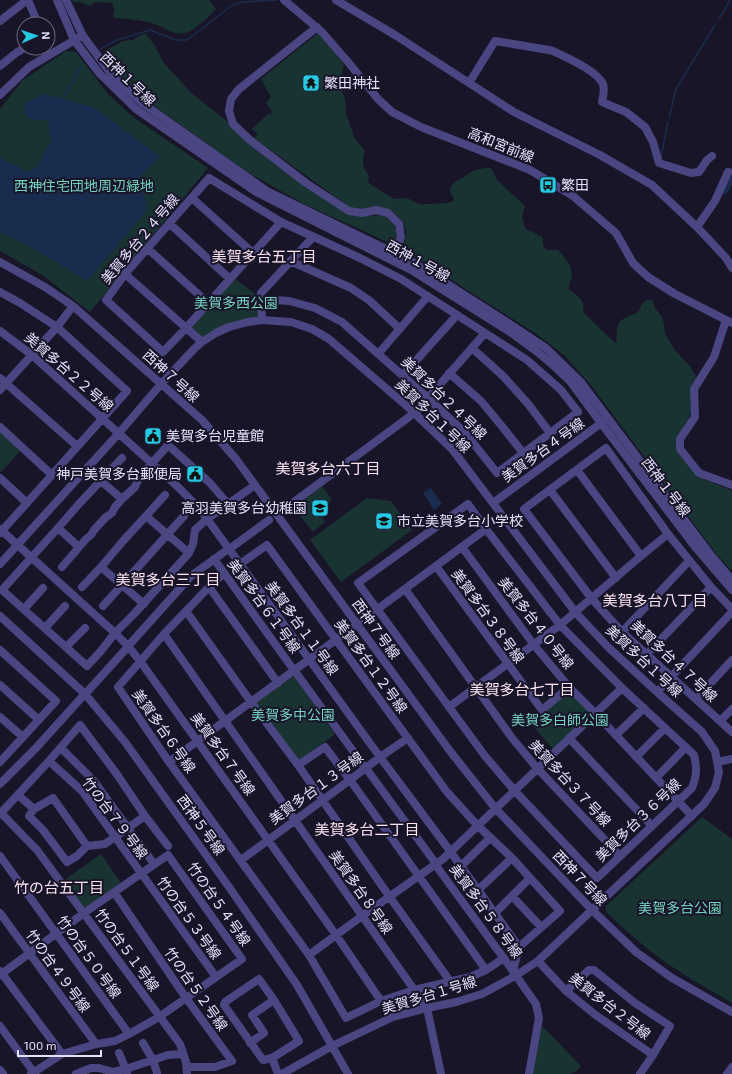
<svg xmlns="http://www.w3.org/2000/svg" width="732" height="1074" viewBox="0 0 732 1074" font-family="'Exo 2','Noto Sans JP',sans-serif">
<rect width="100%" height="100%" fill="#191529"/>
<path fill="#193232" d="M72 0H209L216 9C208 17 195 31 184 33 174 36 163 27 155 24 144 20 126 19 114 18L113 15C115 10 114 7 112 3L96 2 90 6 80 2H73Z
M145 33 156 47 163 62 178 78 190 92 227 121 232 128 353 215 368 216 382 215 386 216 393 222 397 234 394 245 304 204 249 173 154 106 119 75 103 52 123 41 132 40Z
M318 33 336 53 344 65 342 73 341 88 345 99 346 114 355 139 365 150C362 163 362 166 369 176L368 182 370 184 394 199 407 198 419 204H426L447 203 454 201V199L449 189C451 187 453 183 455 182 458 180 461 179 464 177 473 170 478 168 490 168L493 171 497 180 525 206 522 216 525 228C528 230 542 236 543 238 543 239 543 244 543 245L546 250H558C565 258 572 265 572 276 572 281 568 284 569 289 577 296 586 300 583 312L616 344C619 323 612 322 637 313 642 307 642 298 652 300L655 308 662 317 664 324 665 334 675 350 689 365 696 376 691 412 688 420 676 439 677 452 698 477 731 490 732 492V571L717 555 590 384 564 355 535 333 404 250C402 244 407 238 406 232 404 222 395 211 386 209 383 208 379 209 376 209 367 209 359 209 351 208L254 138 258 134 252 129 269 113 271 115 272 114 271 110 266 103 271 97 261 79Z
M66 51 76 52 108 94 133 117 208 168 90 312 42 275 0 251V109L23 80Z
M234 278 258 296V316L228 325 202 339 191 329Z
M0 432 21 450 0 473Z
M322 486 332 500 318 511 325 522 313 532 294 508Z
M367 498 391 501 412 530 341 582 310 540Z
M294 676 335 734 298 761 255 703Z
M565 692H570L589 712V715L553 749 531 724Z
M702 817 732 839V1003C714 992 695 982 677 970 651 953 628 933 606 912V906Z
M101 854 121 883 85 909 83 908 63 881Z
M542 1026 581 1066 578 1070 570 1074H532Z"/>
<path fill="#192c4e" d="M43 94 93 107 160 157 140 176 147 210 87 281C59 263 31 246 0 232V158L28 172 39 165 44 154 51 141 48 120C37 120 29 122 24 110L26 103Z
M431 488 442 504 434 510 423 493Z"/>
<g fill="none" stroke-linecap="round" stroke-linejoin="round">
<path stroke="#192c4e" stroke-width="1.5" d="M719 19 730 0
M100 49 117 40 150 30 175 40H187L231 6 242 2 277 0
M62 99 81 67
M669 118 676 89 715 25
M661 157 668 122"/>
<path stroke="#192c4e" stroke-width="10" d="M724 189 732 173"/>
<path stroke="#4a4682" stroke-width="8" d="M28 0 38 24
M57 0 74 40 100 74 136 109 256 192 413 271 513 334 540 354 555 367 570 381 601 423 696 548 732 590
M66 0 83 36 112 75 142 103 267 191 413 262 513 326 546 348 580 381 710 554 732 580
M284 0 322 32 348 62 378 99 392 112 421 127 530 170 573 196 616 233 633 263 648 277 675 294 732 323
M336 0 395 35 514 112 600 155 652 185 697 227 726 258 732 268
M0 21 27 0
M317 27 239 89 231 99 229 111 233 124 250 140 306 183 349 211 362 213 376 210 388 213 399 224 401 237 395 253
M0 66 16 53 24 48
M469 83 495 41 549 50 553 51C567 58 596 70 603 84 605 89 603 97 602 102L626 112 645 127 653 142 659 163 691 173 699 172 707 160 712 156
M0 95 2 93 29 67 78 38
M192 198 253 253
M169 223 230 279
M697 227 715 201 728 172
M147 248 208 303
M290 261 351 288 370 301 400 329
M0 262 45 287 73 306 202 420 236 459 450 751 495 808 592 910 636 952 672 978 732 1012
M125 274 202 342
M0 292 20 303 57 327 127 391 0 533
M261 299 289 301 315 308 342 322 428 398 466 434 497 473 578 412 561 390 527 360 401 279 360 258 281 222 186 328 163 352 106 300 125 274 209 178 281 222
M262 320 261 293 313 237
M726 320 714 357 694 389 695 417 680 439V449L699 473 732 485
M0 331 32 355 178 487 199 508 240 564 380 757 450 851 519 947 560 911 512 858 477 825 447 792 267 545 240 564
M472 348 503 376 529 405 550 433
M379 353 428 296
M449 373 481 401 505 430 523 453
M403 375 457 315
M0 378 77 446
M0 390 57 327 73 306
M414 414 485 333
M0 427 52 475
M122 458 78 505 58 528 2 590 87 666 100 652 115 633 134 614 189 553 193 544 195 530 207 519 255 485
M577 470 641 556
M0 478 27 503
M101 481 122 499
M550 490 616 578
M493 503 604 421
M283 510 409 417
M146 516 165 495
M58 528 79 547
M0 529 115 633 128 646 140 661 336 935 381 1001
M232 547 269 520
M462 547 534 645 569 687 595 713 692 816
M214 559 293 669
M0 564 119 433 161 384 195 348 202 342 216 333 229 327 248 322 262 320 291 322 312 329 329 339 409 408 452 449 576 613 609 648 657 692 702 732 715 751 719 772 715 788 704 804 538 961 515 976 482 994 456 1002 427 1008 393 1017 332 1046 282 1074
M436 566 542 710 569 687
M62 567 86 539 91 535 94 530 106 517 112 513 115 507 122 499 135 487 139 478 168 445 210 483 228 504
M82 587 101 567
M209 587 224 573
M405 589 512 738 537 768 620 856
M144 604 101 567 123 541 146 516 189 553
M103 606 184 516
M24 609 43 588
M732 609 711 587 668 534 606 448 524 509 592 599 622 632 732 732
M186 611 251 702 298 765 389 896 450 981
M0 616 85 694 125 742 229 887 297 985 348 1074
M45 628 65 606
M622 632 689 561
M164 634 427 1008 441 1074
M130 644 191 576 227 550
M66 647 85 628
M0 650 56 701 23 737
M647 654 711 587
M297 674 364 766
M278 683 209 587 164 634 118 687 169 762 309 955 346 1018 381 1001 414 990 470 977 486 970 350 780 325 747 298 765
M0 685 39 720
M87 692 126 649
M657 692 732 612
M696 699 732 660
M449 707 560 625 641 556 668 534
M0 717 23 737 0 762
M720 721 732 709
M616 735 644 708
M569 738 652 826
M61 748 94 781 154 864
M636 757 665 728
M49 761 80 725 116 773 145 816 168 846
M169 762 356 625C400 593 443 561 486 529L560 625 622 688 694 755C697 768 697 776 692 788L597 878 514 790 485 756 358 583 468 504 486 529
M717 762 732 759
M368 771 434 861
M656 778 686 747
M0 784 36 748 82 697
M18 795 34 809
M0 812 37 850 180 1044 186 1062 187 1074
M0 814 49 761 82 791 216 977
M87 846 53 798 34 809 29 816 43 830 67 862 77 856 87 846 105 844 145 816
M0 856 129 1034
M241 860 350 780 380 757 408 738
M461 866 490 838
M437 867 513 971
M478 890 512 858
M114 892 186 998 232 1061 215 1067H187
M512 896 541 927
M0 913 96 1044
M495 913 530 878
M309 955 362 916 443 859 622 688
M538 961 566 991 597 1016 653 1055 640 1074
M486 970 504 958
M0 971 62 1054
M513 971 519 947
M0 975 84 913 168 855 242 959 159 1017 129 1034 115 1041 96 1044 62 1054 31 1074
M259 979 274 1000 299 1041 272 1058 263 1060 224 1005 225 1002Z
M519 980 536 1004 539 1018 529 1074
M566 991 589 970H594L635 1003 670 1026 653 1055
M0 1026 35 1074
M143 1043 153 1060 157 1073
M250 1043 264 1033 252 1015 274 1000
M119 1053 127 1072
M272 1058 278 1074
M0 1070 3 1074
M76 1074 91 1068H99L113 1072 126 1069 168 1055 183 1054
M727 1074 732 1067"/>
</g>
<defs>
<symbol id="temple-square" viewBox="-11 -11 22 22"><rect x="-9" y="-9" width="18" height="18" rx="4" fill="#27c8e1" stroke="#191529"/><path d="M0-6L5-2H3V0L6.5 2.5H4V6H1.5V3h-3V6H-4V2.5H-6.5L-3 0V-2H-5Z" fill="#111"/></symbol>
<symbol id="bus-square" viewBox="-11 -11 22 22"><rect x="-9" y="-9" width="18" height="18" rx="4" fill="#27c8e1" stroke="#191529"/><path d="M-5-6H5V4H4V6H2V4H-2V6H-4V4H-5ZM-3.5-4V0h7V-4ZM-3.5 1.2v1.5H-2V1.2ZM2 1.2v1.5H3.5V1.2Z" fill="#111"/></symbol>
<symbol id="civic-square" viewBox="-11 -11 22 22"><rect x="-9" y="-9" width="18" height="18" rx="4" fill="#27c8e1" stroke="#191529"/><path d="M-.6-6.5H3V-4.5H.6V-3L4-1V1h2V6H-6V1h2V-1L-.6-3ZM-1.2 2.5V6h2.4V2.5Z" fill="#111"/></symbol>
<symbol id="school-square" viewBox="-11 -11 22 22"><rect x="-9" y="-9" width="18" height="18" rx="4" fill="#27c8e1" stroke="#191529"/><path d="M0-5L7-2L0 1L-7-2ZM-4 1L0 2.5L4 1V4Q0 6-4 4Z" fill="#111"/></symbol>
</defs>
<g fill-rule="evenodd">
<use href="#temple-square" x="301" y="73" width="20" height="20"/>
<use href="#bus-square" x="538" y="175" width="20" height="20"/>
<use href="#civic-square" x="143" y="426" width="20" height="20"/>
<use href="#civic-square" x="185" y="464" width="20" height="20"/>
<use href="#school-square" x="310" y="498" width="20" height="20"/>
<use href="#school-square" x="374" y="511" width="20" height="20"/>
</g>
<g text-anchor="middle" stroke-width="4" stroke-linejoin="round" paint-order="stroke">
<g font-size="14" fill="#e5e1fb" stroke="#191529">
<text transform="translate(128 79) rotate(44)" y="5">西神１号線</text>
<text transform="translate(501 145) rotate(22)" y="5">高和宮前線</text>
<text transform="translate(140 239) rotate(-50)" y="5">美賀多台２４号線</text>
<text transform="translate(418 261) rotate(29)" y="5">西神１号線</text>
<text transform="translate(69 372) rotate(41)" y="5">美賀多台２２号線</text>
<text transform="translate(171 376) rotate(42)" y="5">西神７号線</text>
<text transform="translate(444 398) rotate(44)" y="5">美賀多台２４号線</text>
<text transform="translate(433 416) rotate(44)" y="5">美賀多台１号線</text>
<text transform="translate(543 450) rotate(-36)" y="5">美賀多台４号線</text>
<text transform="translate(666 487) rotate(53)" y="5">西神１号線</text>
<text transform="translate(264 606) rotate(54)" y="5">美賀多台６１号線</text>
<text transform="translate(488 616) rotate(54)" y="5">美賀多台３８号線</text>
<text transform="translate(536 623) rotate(52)" y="5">美賀多台４０号線</text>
<text transform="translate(302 628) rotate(54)" y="5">美賀多台１１号線</text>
<text transform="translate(376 629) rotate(54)" y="5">西神７号線</text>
<text transform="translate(644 661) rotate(43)" y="5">美賀多台１号線</text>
<text transform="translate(674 661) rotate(43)" y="5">美賀多台４７号線</text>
<text transform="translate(371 666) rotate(54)" y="5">美賀多台１２号線</text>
<text transform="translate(164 731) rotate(55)" y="5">美賀多台６号線</text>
<text transform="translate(223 754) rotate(54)" y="5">美賀多台７号線</text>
<text transform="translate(570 783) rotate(47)" y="5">美賀多台３７号線</text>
<text transform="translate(316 788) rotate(-36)" y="5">美賀多台１３号線</text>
<text transform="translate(115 818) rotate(53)" y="5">竹の台７９号線</text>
<text transform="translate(638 820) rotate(-44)" y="5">美賀多台３６号線</text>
<text transform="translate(201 825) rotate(54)" y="5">西神５号線</text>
<text transform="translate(580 878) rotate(46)" y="5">西神７号線</text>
<text transform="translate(361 892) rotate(55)" y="5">美賀多台８号線</text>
<text transform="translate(219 904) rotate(55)" y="5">竹の台５４号線</text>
<text transform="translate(486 911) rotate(54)" y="5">美賀多台５８号線</text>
<text transform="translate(189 918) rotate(54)" y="5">竹の台５３号線</text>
<text transform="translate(127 950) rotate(54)" y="5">竹の台５１号線</text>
<text transform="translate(89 957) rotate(54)" y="5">竹の台５０号線</text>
<text transform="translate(58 971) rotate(54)" y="5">竹の台４９号線</text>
<text transform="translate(196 989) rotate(55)" y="5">竹の台５２号線</text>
<text transform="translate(429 995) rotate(-17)" y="5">美賀多台１号線</text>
<text transform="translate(610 1006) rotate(38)" y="5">美賀多台２号線</text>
</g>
<g font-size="14" fill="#e5e1fb" stroke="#191529" text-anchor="start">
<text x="324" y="88">繁田神社</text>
<text x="561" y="190">繁田</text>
<text x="166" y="441">美賀多台児童館</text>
<text x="182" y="479" text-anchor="end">神戸美賀多台郵便局</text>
<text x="307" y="513" text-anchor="end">高羽美賀多台幼稚園</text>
<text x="397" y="526">市立美賀多台小学校</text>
</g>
<g font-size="14" fill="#75d2be" stroke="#191529">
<text x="84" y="191">西神住宅団地周辺緑地</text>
<text x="236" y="308">美賀多西公園</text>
<text x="293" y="720">美賀多中公園</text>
<text x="560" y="725">美賀多白師公園</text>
<text x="680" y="913">美賀多台公園</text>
</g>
<g font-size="15" fill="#fbe3f1" stroke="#191529">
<text x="264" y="262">美賀多台五丁目</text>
<text x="328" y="474">美賀多台六丁目</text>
<text x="168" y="585">美賀多台三丁目</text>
<text x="655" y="606">美賀多台八丁目</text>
<text x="522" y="695">美賀多台七丁目</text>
<text x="367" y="835">美賀多台二丁目</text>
<text x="59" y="893">竹の台五丁目</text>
</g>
</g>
<g transform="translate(36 36) rotate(87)"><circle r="19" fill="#191529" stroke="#6b677d"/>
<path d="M0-3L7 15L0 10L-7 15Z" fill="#27c8e1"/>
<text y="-6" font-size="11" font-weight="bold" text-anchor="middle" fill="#e5e1fb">N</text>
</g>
<path d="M18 1050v6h83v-6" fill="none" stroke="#e5e1fb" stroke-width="2"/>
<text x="24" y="1050" font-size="12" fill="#e5e1fb" stroke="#191529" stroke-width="3" paint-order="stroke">100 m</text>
</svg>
